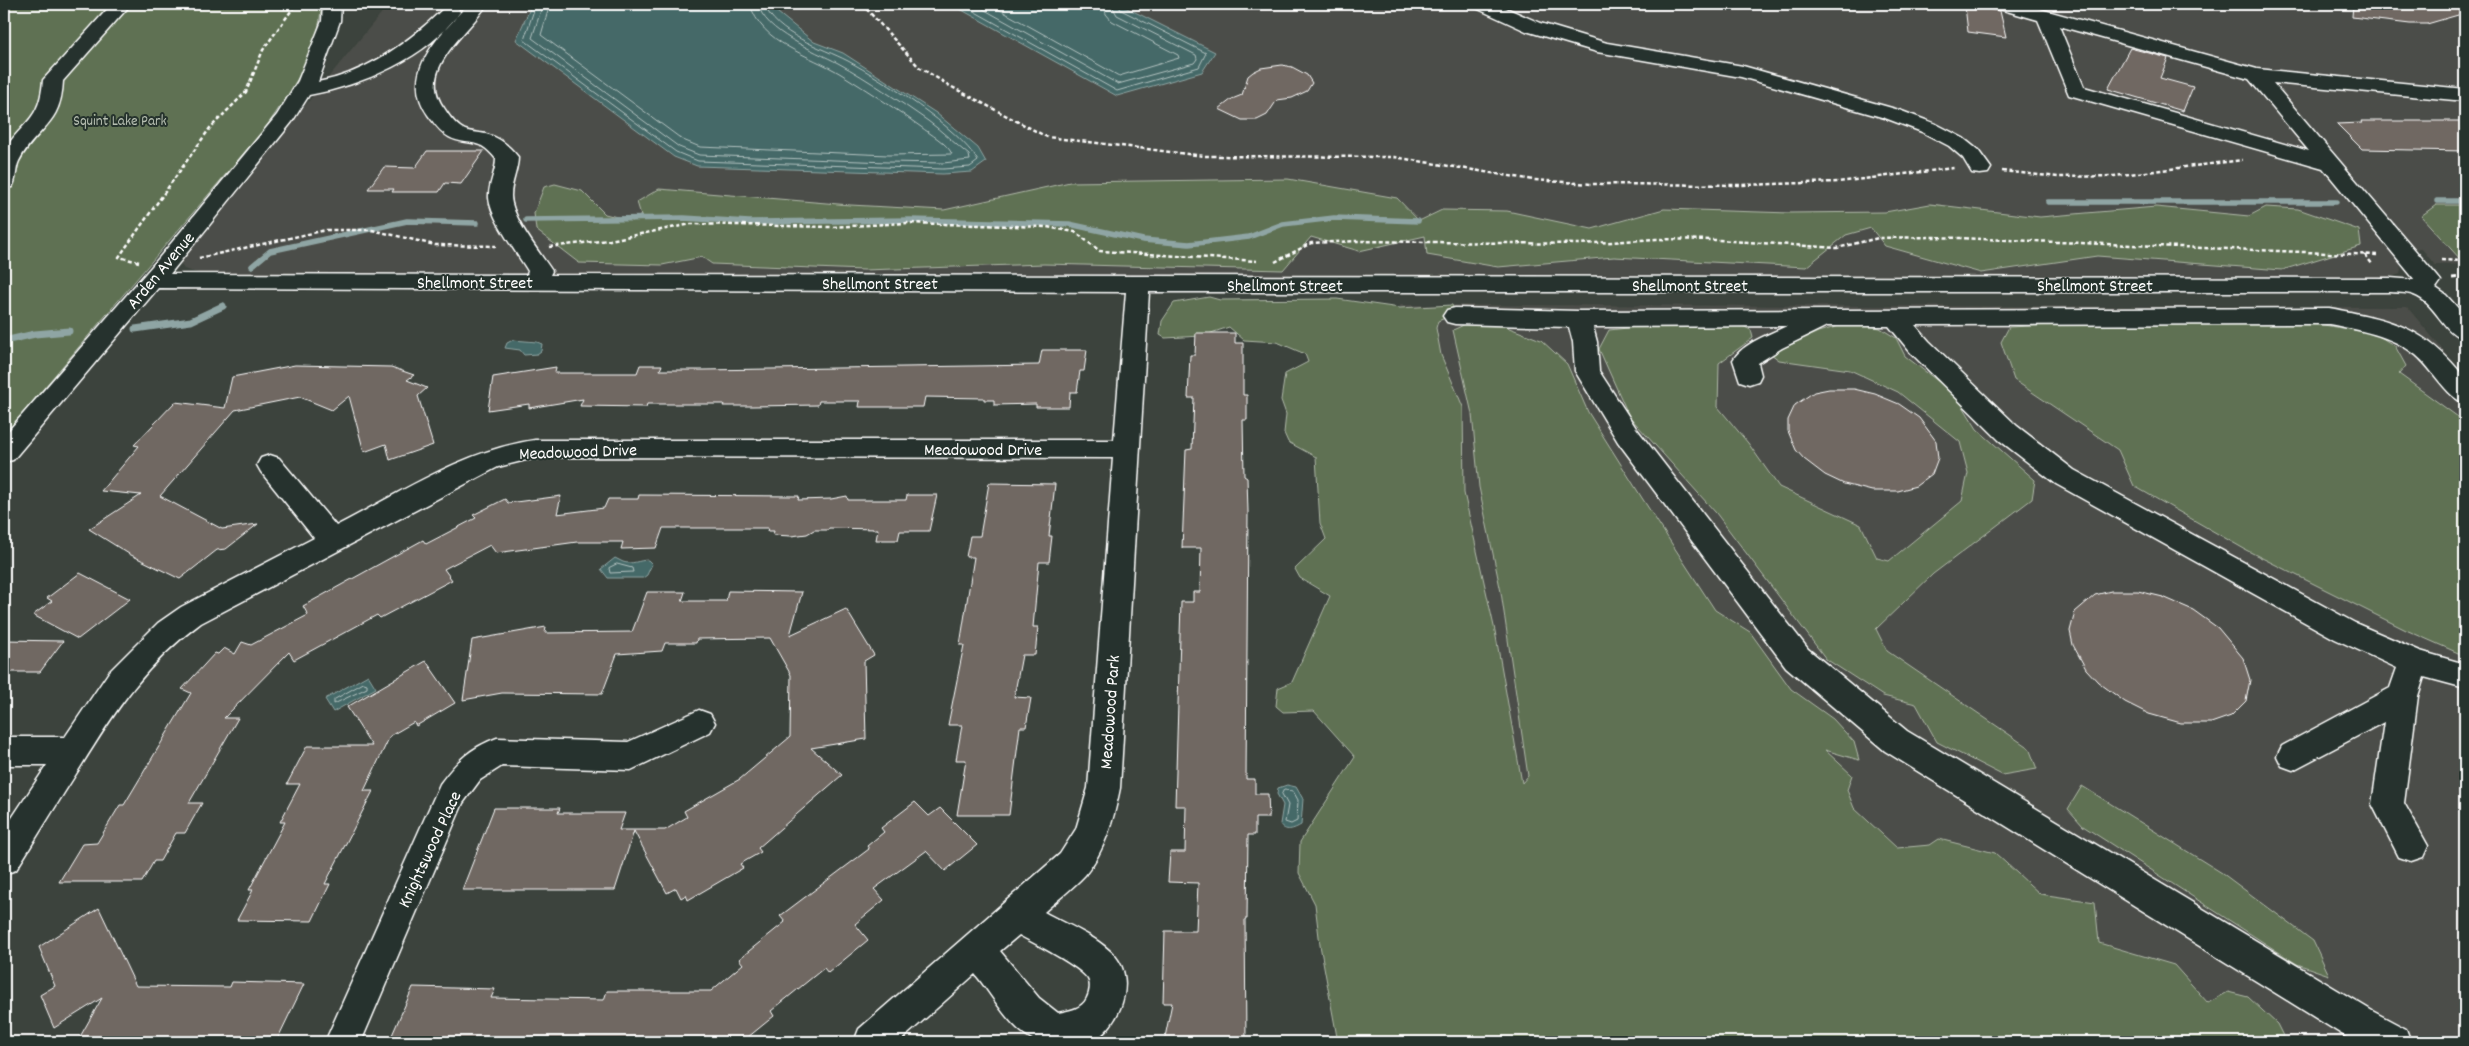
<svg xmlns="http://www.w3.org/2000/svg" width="2469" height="1046" viewBox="0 0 2469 1046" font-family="Dekko,sans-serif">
<rect width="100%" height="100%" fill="#3c433d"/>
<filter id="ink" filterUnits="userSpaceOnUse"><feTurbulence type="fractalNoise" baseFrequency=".02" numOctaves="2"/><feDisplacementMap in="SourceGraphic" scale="10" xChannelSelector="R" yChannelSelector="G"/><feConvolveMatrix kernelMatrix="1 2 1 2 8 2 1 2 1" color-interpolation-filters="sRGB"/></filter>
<g filter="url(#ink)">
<path fill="#4c4e48" d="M389 4H2465V264L2435 265 2422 249 2390 248 2399 261 2401 269 2400 274 2394 276 2383 277 568 275 198 273 184 269 180 263 184 252Z
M1400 305 2407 307 2465 376V1042H1491Z"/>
<path fill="#5f7153" stroke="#afb8a9" d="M4 4H321C321 49 291 91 266 127L4 435Z
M1288 179 1397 198 1419 221 1442 210 1507 211 1592 229 1664 209 1790 213 1885 212 1930 204 2040 217 2156 207 2249 216 2266 207 2298 209 2359 230 2361 246 2282 270 2097 256 1981 273 1885 246 1871 228 1846 235 1806 267 1614 257 1498 267 1427 255 1425 236 1359 251 1311 237 1283 270 1044 264 864 270 712 264 702 257 662 265 579 263 536 230 534 213 544 187 555 184 582 191 605 214 633 221 641 215 637 202 659 189 850 205 944 210 1070 182Z
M2436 205H2465V260H2461L2421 216Z
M1209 297 1220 300 1337 299 1400 308 1452 305 1454 309 1450 316 1438 321 1436 328 1441 355 1463 407 1464 493 1495 631 1522 783 1528 776 1501 592 1479 487 1472 414 1453 330 1468 323H1496L1541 340 1567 364 1588 412 1642 498 1715 610 1750 632 1791 689 1833 719 1854 742 1859 760 1825 750 1852 775 1847 790 1854 808 1897 848 1930 845 1939 839 1995 853 2040 894 2095 902 2099 943 2174 965 2208 1003 2228 992 2248 997 2277 1024 2286 1042H1335L1337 1037 1320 945 1315 904 1299 873 1300 842 1355 757 1314 711 1283 712 1276 706 1278 688 1292 682 1330 596 1300 578 1295 569 1326 539 1320 523 1316 457 1288 442 1284 433 1286 414 1281 400 1285 374 1308 362 1305 354 1277 342 1244 340 1229 327 1202 336 1165 338 1160 335 1162 321 1174 303Z
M1675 323 1740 325 1751 330 1753 338 1719 363 1718 407 1748 443 1779 487 1861 525 1877 558 1889 561 1962 501 1968 473 1960 442 1898 392 1850 370 1779 360 1771 354 1818 332 1850 323 1880 328 1896 338 1905 356 1956 395 1977 429 2035 480 2032 499 1933 574 1876 629 1887 651 2029 748 2037 769 2002 775 1937 742 1916 704 1883 696 1826 659 1716 513 1629 416 1599 349 1609 330Z
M2097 323H2311L2374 333 2395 346 2406 366 2399 374 2465 422V656L2406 630 2246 550 2134 486 2118 450 2014 380 2001 342 2009 327Z
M2082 786 2222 873 2313 941 2329 975 2297 964 2083 826 2068 809Z"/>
<path fill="#446967" stroke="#8fa5a4" d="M532 4H767L814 42 843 53 936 113 978 148 986 162 972 172 943 174 697 166 674 157 516 40Z
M951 4H1119L1215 52 1202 72 1117 96Z
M513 340 537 342 542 344 541 351 537 354 524 355 520 350 505 348 507 343Z
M615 558C618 559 620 561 623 562 631 565 640 560 648 560L652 564 647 575 643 578H608L601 569Z
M368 675 376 688 333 712 325 699Z
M1287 785 1296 787 1303 799 1301 825C1294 829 1285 833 1280 824L1283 805 1277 794 1278 788Z"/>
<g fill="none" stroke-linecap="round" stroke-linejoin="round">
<path stroke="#b4c3c2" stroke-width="1" d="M536 4 524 40 676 152 698 161 943 169 970 167 978 161C958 127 883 80 848 61 821 47 776 35 764 4
M543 4 532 38 679 147 699 155 888 162 943 163 970 160 969 155C955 144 942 131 928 121 899 101 869 80 838 63 815 51 764 32 758 4
M550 4 541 35 683 140 700 147 888 155 952 154C947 143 930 134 921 127 895 108 868 91 841 74 810 55 761 44 750 4
M961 4 1117 91 1199 67 1206 53 1121 10 1118 4
M974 4 1118 84 1194 63 1197 59 1196 55 1117 15 1111 4
M989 4 1119 76 1179 58 1178 55 1112 21 1106 14 1104 4
M617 564 632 568 633 572 610 573 609 568Z
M364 683 367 684V688L334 704V700Z
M1284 790 1293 791 1298 800 1297 821 1291 824 1285 822 1288 805 1282 794Z"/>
<path stroke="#8fa5a4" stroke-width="5.5" d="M2437 201H2465
M2048 202H2336
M526 220 684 218 749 222 910 220 1069 224 1143 240 1189 244 1249 237 1283 224 1334 218 1418 221
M252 266 270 251 407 221 477 223"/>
<path stroke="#8fa5a4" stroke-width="7" d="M135 329 191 321 223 306
M4 341 35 334 69 331"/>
</g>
<path fill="#706762" stroke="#fff" d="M2353 4H2465V13L2427 24H2410L2352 17Z
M1965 6 2000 11 2006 37 1968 32Z
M2130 48 2168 58 2160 78 2193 87 2183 111 2108 89Z
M1282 65 1292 67 1307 75 1312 83 1307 91 1292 98 1277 100 1267 115 1257 120H1242L1219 109 1232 99 1242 95 1248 76 1253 72 1261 68Z
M2361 121H2465V151L2362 149 2337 124 2362 123Z
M427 151H484L461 184 445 183 439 192H392L394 189H368L384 167 415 168Z
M1196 333H1235V343H1243V395H1247V420H1243L1244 476 1247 478 1248 512 1246 779H1255V794H1268L1269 818H1255V835H1248L1247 919H1245L1246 1042H1164L1172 1003H1163L1165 931H1196L1198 883 1168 882 1170 852H1185L1186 806H1175L1181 602H1193V592H1200L1201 548H1182L1186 450 1192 449 1194 398H1188L1190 355H1195Z
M1042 350H1087L1084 371H1080L1077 392H1070L1069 407H1036V404L994 405V400H984V398L925 397 923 407H859L860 401H819L818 405 752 406H723L724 404H647L646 407 580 406 583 399 529 408V404L488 410 493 377 556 367 555 373H637L640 365H662L660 370H703L1039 365Z
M295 365 391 367 414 375 407 380 427 388 418 396 433 445 390 460 386 444 364 452 349 396 332 410 300 397 235 410 160 496 222 529 258 524 226 549 217 550 180 579 129 554 89 529 141 495 101 491 139 446 134 445 175 402 225 408 232 377Z
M1829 389H1854L1875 394 1899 404 1919 418 1936 441 1938 458 1932 474 1916 486 1898 491H1872L1844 484 1825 475 1804 459 1796 450 1788 431V420L1795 405 1814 392Z
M989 483 1055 484 1049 536H1052L1049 562H1039L1033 627H1038L1035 655H1022L1014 697 1031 698 1026 727H1020L1009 815H957L966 760H956L962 725H948L964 645H960L974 557H966L970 536H980Z
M639 495 799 496 798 500 831 499 847 496 848 500H906L907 495H937L929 531H900L898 540H876L878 529 829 528 828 530H814L807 534 791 536 773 535 774 531H767L768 528H663L656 548 621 549 623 542H577L496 553 490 545 444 569 452 580 380 618 377 615 294 660 289 652 224 718H238L189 803H202L185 833H176L160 861H154L142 882H59L82 844 97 843 120 805H124L191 693 182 689 215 653 218 654 224 648 235 654 242 642 251 645 308 615 303 606 423 540 426 544 476 518 473 515 505 499 508 503 561 496 557 514 604 508 608 499H638Z
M80 573 130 599 78 639 33 615 52 601 47 598Z
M728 591 802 592 790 635 846 609 874 655 864 661 866 739 811 748 842 775 758 848 761 852 740 864 743 868 688 900 686 895 681 898 676 888 667 893 634 831 615 890H462L494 808H560L558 813H625L619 830H665L687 817 684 811 740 779 790 737 791 675 770 638 697 639 696 643H665L662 651 617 654 602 694 502 693 463 700 472 640 546 627 545 633 632 632 647 592H685L682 601H726Z
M2111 591H2138L2163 597 2193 610 2218 628 2243 658 2250 680 2246 701 2231 716 2211 723H2181L2149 714 2125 702 2098 682 2086 669 2073 645 2070 631 2075 612 2095 595Z
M4 640 63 641 40 672H4Z
M426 661 455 703 416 726 414 722 390 736 364 791H373L325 884H330L312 921 237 920 253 890H249L285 822H280L300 784H287L307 746H372L347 707Z
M915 802 929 816 940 808 977 845 945 871 926 851 874 889 884 900 855 924 868 940 828 973 824 968 771 1011 774 1016 742 1042H389L413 987 495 989 491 998 604 1000 607 991H711L743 964 739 959 785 922 780 916 869 849 867 846 884 832 881 828Z
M99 908 136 986 230 987 232 982 304 984 277 1040 244 1039 243 1042H77L102 998 54 1028 40 995 55 986 39 947Z"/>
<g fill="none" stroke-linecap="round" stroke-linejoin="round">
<defs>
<path id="minor" d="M112 4H131L63 81C61 127 37 126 19 161 15 169 17 179 12 187L4 188V151C23 120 40 122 43 80Z
M323 4H341L340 21 318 82C367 73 409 42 444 8H458L460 12C429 57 361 86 309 95L292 122 170 274 527 275 528 271C517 253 491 219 489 198 488 185 496 172 496 159 492 154 487 149 482 146 472 141 459 143 449 137 440 132 434 123 428 115 398 72 441 35 468 4H487C470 33 415 68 444 108 449 116 456 126 465 130 470 132 475 132 480 133 496 135 508 144 518 157 518 170 511 182 511 196 511 217 540 253 552 271L550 275 2390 278 2415 280 2323 168 2069 95 2038 20 1996 8 1993 4H2022L2257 69 2465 89V101L2273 83 2437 276 2441 281 2436 288 2446 295 2465 316V339C2443 334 2436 303 2414 295 2407 292 2397 293 2390 292H1149L1120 788C1114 818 1105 851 1085 875 1073 888 1057 900 1044 912 1067 925 1097 936 1115 956 1137 982 1119 1026 1093 1041 1087 1044 1046 1044 1040 1042 1036 1041 1032 1039 1029 1037 1007 1024 992 994 975 974L899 1042H854L859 1029 1060 854 1076 829 1088 788 1113 458 555 457 526 460 498 467 201 623C145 664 117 708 81 766 59 800 38 835 16 870L4 874V830L47 765H4V737H65L109 672 158 623 181 607 314 538 261 472 257 465 261 458 270 455 279 458 336 526C399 494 463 450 535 440H1114L1126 292 158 288 13 460 4 462V436L159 258 277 115 298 81 322 21ZM2059 26 2249 79 2309 151 2084 87ZM1019 935C1034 943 1080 966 1088 979 1091 984 1090 992 1087 998 1082 1009 1069 1011 1058 1013L1039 998 1000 951Z
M1473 4H1497L1540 23 1607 43 1743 66 1899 110 1936 124 1963 138 1978 150 1991 168 1988 173 1980 174 1972 173 1963 158 1949 146 1922 132 1885 118 1741 77 1597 52 1526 31 1476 8Z
M1455 308 1579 311 2329 308C2392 320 2424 326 2465 378V403C2447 398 2432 368 2416 355 2391 335 2359 330 2329 324L1915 325 1929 341 2017 426 2074 470 2355 623 2420 651 2465 664V688L2424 677 2418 696 2404 803 2428 846 2423 857 2411 861 2399 857 2372 804 2384 722 2293 770 2282 766 2277 756 2282 746 2390 688 2397 668 2335 639 2056 484 1999 440 1911 353 1889 326H1827L1782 348 1758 363 1761 375 1758 381 1749 384 1740 381 1733 360C1743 343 1770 334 1787 326L1593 327 1597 342 1599 371 1636 428 1808 649 1907 731 2374 1012 2406 1029 2411 1042H2356L2348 1038 1885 751 1786 667 1618 442 1575 371 1573 342 1569 327 1455 324 1447 322 1443 316 1447 310Z
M699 710 710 714 715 723 710 732 631 770 502 766 480 780 463 803 361 1042H325L440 784C457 761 470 748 497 738L628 742Z"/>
</defs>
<use href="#minor" stroke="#fff" stroke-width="3"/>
<path stroke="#fff" stroke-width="2.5" stroke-dasharray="4 2.5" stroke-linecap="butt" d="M862 4 919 67 950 86 1047 137 1204 156 1394 157 1534 180 1592 184 1742 185 1838 182 1954 168
M2002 171 2058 177 2114 176 2242 160
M549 247 610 240 691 224 831 227 907 223 1047 227 1075 232 1100 251 1257 261
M2365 255 2373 265
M199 258 326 230H372L435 245 496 246
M2441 260 2465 261
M139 262 119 257 210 128 246 92 263 50 296 4
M1275 262 1311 243 1357 241 1580 244 1656 239 1717 240 1837 248 1878 238 1934 237 2377 255"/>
<path stroke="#fff" stroke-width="3" stroke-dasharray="5 4" stroke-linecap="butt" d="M2452 278 2465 277"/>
<use href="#minor" fill="#26332d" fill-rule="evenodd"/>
</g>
</g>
<g text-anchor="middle" stroke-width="4" stroke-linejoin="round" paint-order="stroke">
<g font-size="15" fill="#b7bfb2" stroke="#26332d">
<text x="120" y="125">Squint Lake Park</text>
</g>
<g font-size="18" fill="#fff" stroke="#26332d">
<text transform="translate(160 270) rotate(-50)" y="6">Arden Avenue</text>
<text x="475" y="288">Shellmont Street</text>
<text x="880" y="289">Shellmont Street</text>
<text x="1285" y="291">Shellmont Street</text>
<text x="1690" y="291">Shellmont Street</text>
<text x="2095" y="291">Shellmont Street</text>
<text x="983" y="455">Meadowood Drive</text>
<text transform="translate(578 451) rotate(-2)" y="6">Meadowood Drive</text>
<text transform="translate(1109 712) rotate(-86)" y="6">Meadowood Park</text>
<text transform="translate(429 849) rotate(-65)" y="6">Knightswood Place</text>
</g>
</g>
<rect width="2469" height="1046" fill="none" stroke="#26332d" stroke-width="20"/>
<rect x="10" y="10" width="2449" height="1026" fill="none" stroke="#fff" stroke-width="2" filter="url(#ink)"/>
</svg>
